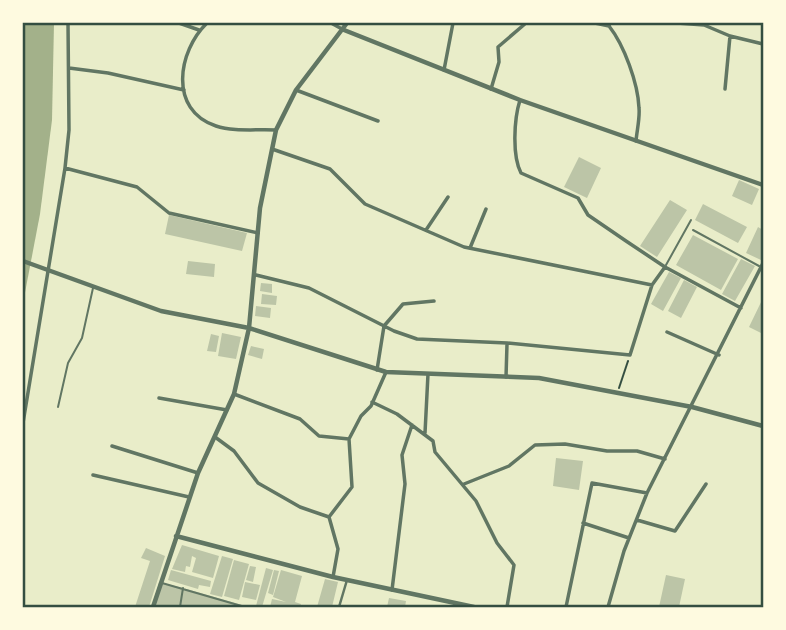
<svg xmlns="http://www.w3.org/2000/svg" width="786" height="630" viewBox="0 0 786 630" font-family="Montserrat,sans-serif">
<rect width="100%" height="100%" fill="#e9edc9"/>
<path fill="#a3b18a" d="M23 23H54L52 120 40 214 23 303Z"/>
<path fill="#bcc5a7" d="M579 157 601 168 587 198 564 187Z
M739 180 759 189 752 205 732 196Z
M670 200 687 210 657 257 640 246Z
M703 204 747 227 738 243 695 220Z
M169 215 247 233 242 251 165 234Z
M758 227 763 230 761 260 746 253Z
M693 235 738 259 721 290 676 265Z
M741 259 755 266 735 301 722 294Z
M188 261 215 264 214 277 186 274Z
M669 272 681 278 663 311 651 304Z
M684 280 697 287 681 318 668 311Z
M261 283 272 284V293L260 291Z
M262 294 277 296 276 305 261 304Z
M763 298V334L749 327Z
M256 306 271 308 270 318 255 316Z
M222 333 241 337 236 359 218 356Z
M211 334 219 336 216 352 207 351Z
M251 346 264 349 262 359 248 355Z
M556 458 583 461 579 490 553 486Z
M182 545 219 556 213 578 192 572 196 558 192 556 190 567 186 566 185 572 172 569Z
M146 548 165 556 149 607H135L150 561 141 558Z
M222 556 233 559 222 597 210 594Z
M234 560 249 564 239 600 224 596Z
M250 566 256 567 253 582 246 580Z
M266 568 273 570 262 607H258L256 606Z
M171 570 211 581 210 587 199 585 198 589 168 580Z
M274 570 279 571 273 595 268 593Z
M281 570 302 576 295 602 301 604 300 607H270L272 599 286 602 273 597Z
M666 575 685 579 679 607H659Z
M325 579 338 582 332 607H317Z
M159 582 183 588 249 607H153Z
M245 582 260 585 256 600 242 597Z
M389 598 406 601 405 607H387Z"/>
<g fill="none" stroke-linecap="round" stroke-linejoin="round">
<path stroke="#344e41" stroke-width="2" d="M619 388 628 361"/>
<path stroke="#617663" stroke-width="2" d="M693 230 759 266
M666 265 691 220
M58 407 68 363 82 338 93 288
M162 583 245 607
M180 607 183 588"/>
<path stroke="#617663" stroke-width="2.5" d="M339 607 347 580"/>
<path stroke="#617663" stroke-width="3.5" d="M179 23 199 30
M207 23C178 51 168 110 216 126 233 132 257 129 276 130
M331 23 342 29
M595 23 609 26
M610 23 609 26C624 45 638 83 639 108 640 118 637 130 636 141
M677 23 704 25 730 36 763 44
M69 68 108 73 184 90
M444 70 453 23
M491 89 499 62 498 47 526 23
M725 89 730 36
M296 90 378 121
M520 100C514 119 512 156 521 173L578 198 588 215 626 241 665 267 741 308
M272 149 330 169 365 204 464 247 652 285
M65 168 137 187 169 213 258 233
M426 230 448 197
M470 248 486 209
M256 275 309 288 394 331 417 339 507 343 630 355 652 285 665 267
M667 332 719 355
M377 370 384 326 403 304 434 301
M506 377 507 344
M234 394 300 419 319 436 349 439
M159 398 227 410
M372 402 397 414 433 441 435 452 476 501 497 543 514 565 507 607
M23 423 65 168 69 130 68 23
M425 433 428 374
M215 437 234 451 258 483 300 507 329 517 338 549 333 577
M112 446 198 473
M93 475 189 497
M464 484 509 466 535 445 565 444 607 451H637L665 459
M329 517 352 487 349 439 361 416 371 406 386 372
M637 520 675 531 706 484
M583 523 629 538
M763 561V564
M392 590 405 484 402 455 412 425
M566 607 592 483 647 493
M608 607 624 551 647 493 763 263"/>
<path stroke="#617663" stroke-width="4.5" d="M344 30 520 100 763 185
M23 261 161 311 249 328 386 372 539 378 692 407 763 426
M176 536 333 577 474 607
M153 607 198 473 234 394 249 328 260 208 276 130 296 90 347 23"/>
</g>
<rect width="786" height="630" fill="none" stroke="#fefae0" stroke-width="49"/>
<rect x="24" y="24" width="738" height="582" fill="none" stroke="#344e41" stroke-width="2.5"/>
</svg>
